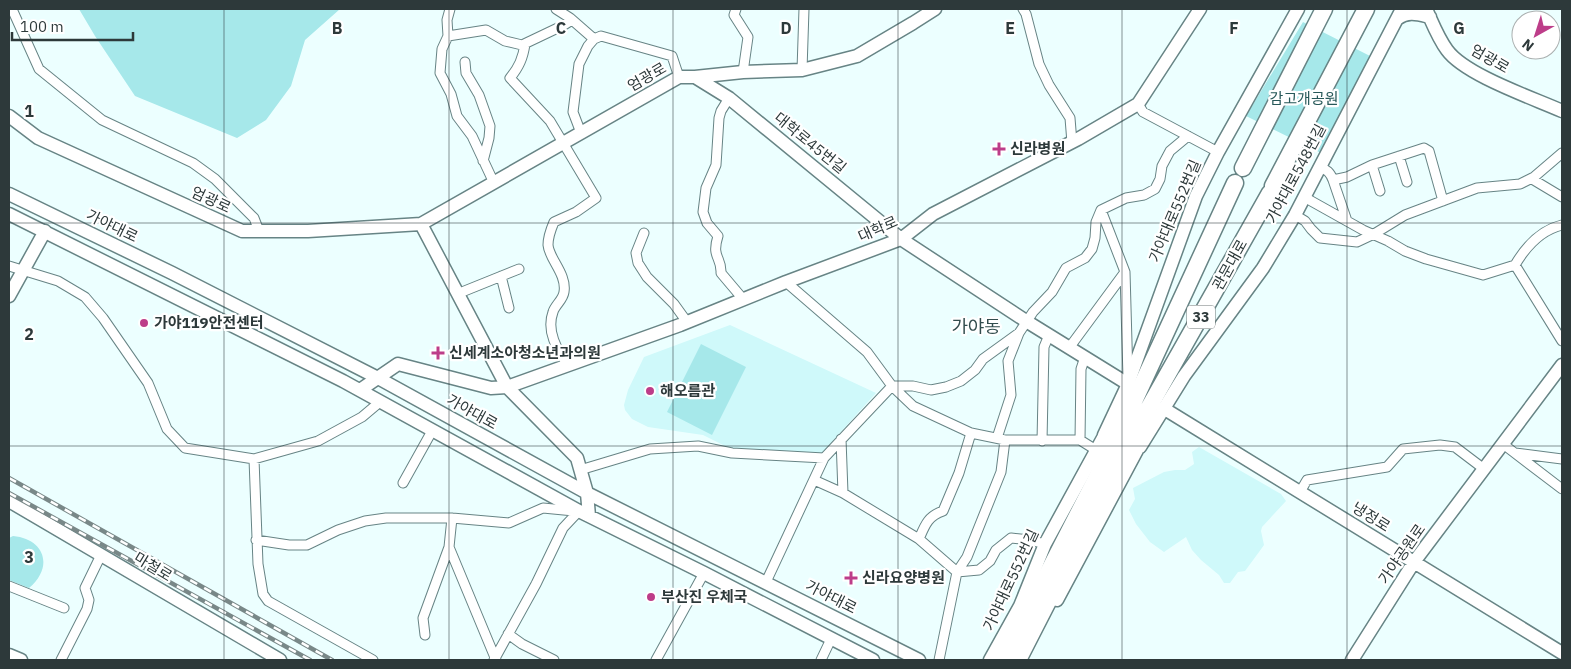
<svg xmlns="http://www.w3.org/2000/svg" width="1571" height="669" viewBox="0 0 1571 669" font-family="'IBM Plex Sans','Noto Sans KR',sans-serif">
<rect width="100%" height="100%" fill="#ecffff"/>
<path fill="#cff9fa" d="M730 325 876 393 819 456 733 450 703 435 648 427 632 419 625 410 624 405 628 390 644 357Z
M1199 447 1281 494 1286 501 1262 527 1261 531 1264 545 1259 552 1245 571 1238 572 1230 583H1224L1219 575 1201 560 1192 550 1186 537 1164 552 1150 542 1136 524 1129 510 1135 499 1133 488 1164 472 1175 470H1185L1194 464 1192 452Z"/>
<path fill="#a6e8ea" d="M79 9H340L305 40 291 86 266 120 237 138 135 96 95 36Z
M1303 22 1372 57 1321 153 1246 116Z
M701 344 746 367 712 435 667 412Z
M13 536C45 539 54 567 29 588L9 580V538Z"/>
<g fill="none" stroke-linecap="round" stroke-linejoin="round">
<defs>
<path id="street" d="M12 9 39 69 102 120 193 163 215 179 254 218 259 231
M450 9 447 20 448 36 442 49 440 73 451 94 457 116 472 136 494 183
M556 9 570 18 594 39
M736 9 734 15 748 37 743 72
M1023 9 1026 14 1039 64 1049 85 1070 118 1072 143
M448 36 486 30 505 41 522 45 564 25 572 20
M525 44C523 58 519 67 510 78L550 121 596 198 576 212 554 222C551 229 548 237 548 245 549 259 567 274 564 292 563 300 555 305 553 312 546 331 557 350 568 365
M465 62 466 73 479 95 490 126 489 138 483 161
M802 70 804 9
M729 98 721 111 719 118 716 165 706 188 703 212 707 223 718 236C711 258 722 257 721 273L743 299
M1138 104 1143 112 1218 152
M581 133 573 112 579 64 588 46 594 39 601 36 672 56 679 77
M1399 156 1407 182
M1372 165 1380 191
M1320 167C1327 170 1330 172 1333 180L1347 177 1372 165 1424 148 1429 151 1443 201
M1532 179 1562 197
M1333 180 1347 221
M1304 197 1363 230 1388 241 1405 251 1426 259 1483 275 1515 265C1525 248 1541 230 1562 225
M1101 210 1125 272 1128 378
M1295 215 1305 221 1311 229 1320 238 1357 242 1374 234 1405 215 1477 188 1520 184 1534 177 1562 153
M644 233 636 253 638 263 647 277 674 304 687 322
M1515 265 1562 341
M9 266 58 281 85 297 103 318 148 383 167 429 185 448 254 459 318 441 362 417 381 401
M501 276 509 308
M786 282 867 352 892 386 913 406 971 433 1005 440H1080L1096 450
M457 294 519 269
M1069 348 1125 272
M997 438 1011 395 1008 361 1019 333 1033 312 1052 292 1066 268 1085 258 1092 249 1095 238 1096 222 1101 210 1126 198 1144 195 1155 189 1160 179 1162 166 1170 151 1188 136
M841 439 843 493
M1080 440 1081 369 1085 357
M1042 441 1044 347 1049 335
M1503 444 1562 489
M1515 453 1562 459
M254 459 258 564 263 594 268 601 373 660
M580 470 650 449 698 446 732 453 824 458
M814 480 843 493 919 539 957 572 979 570 990 561 996 550 1011 538 1030 540 1045 544
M403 483 432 431
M1300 492 1307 480 1387 467 1403 449 1440 445 1455 447 1484 469
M919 539C925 525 928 516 943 511L959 473 971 433
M256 540 289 545H307L338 530 365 521 386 518H452L509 523 543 508 574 511
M449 547 496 660
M766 582 824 458 892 386H913L931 390 946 387 961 381 975 370 983 359 1019 333
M9 586 64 608
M508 634 522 644 554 660
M425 635 423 618 449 547 452 518
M61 660 87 609 89 600 85 588 101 555
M494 660 536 584 563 528 579 511
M656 660 704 573
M821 660 831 639
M939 660 957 572 967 557 1001 472 1005 440"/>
<path id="secondary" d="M1426 9C1432 22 1438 38 1447 50 1465 75 1533 98 1562 111
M1397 19C1408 11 1417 14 1430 17
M695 77 729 98 901 239 1026 321 1128 384
M9 116 38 138 242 231H308L421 224 679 77H695L743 72 802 70 857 56 913 23 935 9
M9 194 172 273 378 378 587 493 919 660
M9 214 343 381 579 511 704 573 873 660
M421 224 507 387 577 458 587 493 589 516
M9 296 45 231
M360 390 398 364 491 388 507 387 680 325 786 282 901 239 933 214 1078 139 1138 104 1200 9
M1163 408 1562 653
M1104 435 1128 384 1196 196 1218 152 1298 9
M1140 447 1184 376 1263 268 1295 215 1402 9
M9 501 280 660
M1057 600 1143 439
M9 655 21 660
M990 660 1020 606 1045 544 1109 427
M1352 660 1414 562 1562 365"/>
<path id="highway" d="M1243 168 1324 9
M1273 186 1366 9
M1003 660 1119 434 1235 183
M1018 660 1130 441 1270 193"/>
</defs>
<use href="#street" stroke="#678485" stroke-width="11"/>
<use href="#secondary" stroke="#678485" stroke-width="15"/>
<use href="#highway" stroke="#678485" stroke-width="19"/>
<use href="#street" stroke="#fff" stroke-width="9"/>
<use href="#secondary" stroke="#fff" stroke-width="12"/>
<use href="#highway" stroke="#fff" stroke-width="16"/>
<defs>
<path id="rail" d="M9 478 332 660
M9 493 310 660"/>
</defs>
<use href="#rail" stroke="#798888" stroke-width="4.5"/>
<use href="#rail" stroke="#fff" stroke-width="2.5" stroke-dasharray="8" stroke-linecap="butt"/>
</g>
<path fill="none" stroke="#2d393a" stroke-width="1" stroke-opacity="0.55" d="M224 9V660M449 9V660M673 9V660M898 9V660M1122 9V660M1347 9V660M9 223H1562M9 446H1562"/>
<g fill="#bd3d89" stroke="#fff" stroke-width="2">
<path d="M996.5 141.5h5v5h5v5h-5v5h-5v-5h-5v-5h5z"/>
<circle cx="144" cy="323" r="5"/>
<path d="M435.5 345.5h5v5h5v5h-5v5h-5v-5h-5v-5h5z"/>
<circle cx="650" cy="391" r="5"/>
<path d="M848.5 570.5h5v5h5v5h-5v5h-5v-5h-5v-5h5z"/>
<circle cx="651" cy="597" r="5"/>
</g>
<g text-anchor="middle" stroke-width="4.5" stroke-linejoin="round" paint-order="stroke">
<rect fill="#fff" stroke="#6c7475" stroke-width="1" x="1187" y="305.5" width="28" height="23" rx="4"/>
<g font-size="14" font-weight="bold" fill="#2d393a">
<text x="1201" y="322">33</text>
</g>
<g font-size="15" fill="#2d393a" stroke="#fff">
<text transform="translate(1490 59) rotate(30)" y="5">엄광로</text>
<text transform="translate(647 77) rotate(-30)" y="5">엄광로</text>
<text transform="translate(810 143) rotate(39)" y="5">대학로45번길</text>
<text transform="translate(1296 174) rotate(-62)" y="5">가야대로548번길</text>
<text transform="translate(211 200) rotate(25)" y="5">엄광로</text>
<text transform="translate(1175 211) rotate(-67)" y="5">가야대로552번길</text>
<text transform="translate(112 226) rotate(26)" y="5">가야대로</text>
<text transform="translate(878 229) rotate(-24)" y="5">대학로</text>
<text transform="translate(1230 265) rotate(-61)" y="5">관문대로</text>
<text transform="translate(472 412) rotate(29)" y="5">가야대로</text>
<text transform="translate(1371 517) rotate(32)" y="5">냉정로</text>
<text transform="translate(1402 554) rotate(-55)" y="5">가야공원로</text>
<text transform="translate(153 567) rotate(31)" y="5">마철로</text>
<text transform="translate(1011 580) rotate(-65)" y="5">가야대로552번길</text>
<text transform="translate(831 597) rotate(27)" y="5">가야대로</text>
</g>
<g font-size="15" fill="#275859" stroke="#fff">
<text x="1304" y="104">감고개공원</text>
</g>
<g font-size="15" font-weight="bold" fill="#2d393a" stroke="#fff" text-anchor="start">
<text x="1010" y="154">신라병원</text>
<text x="154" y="328">가야119안전센터</text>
<text x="449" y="358">신세계소아청소년과의원</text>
<text x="660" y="396">해오름관</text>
<text x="862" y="583">신라요양병원</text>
<text x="661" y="602">부산진 우체국</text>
</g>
<g font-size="18" fill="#324d4e" stroke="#fff">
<text x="976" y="333">가야동</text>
</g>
</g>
<g font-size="16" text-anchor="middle" font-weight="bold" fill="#2d393a" stroke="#fff" stroke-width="4.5" stroke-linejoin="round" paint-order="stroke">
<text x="337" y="34">B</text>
<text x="561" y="34">C</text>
<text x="786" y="34">D</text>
<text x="1010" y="34">E</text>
<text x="1234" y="34">F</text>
<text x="1459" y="34">G</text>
<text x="29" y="117">1</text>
<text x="29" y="340">2</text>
<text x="29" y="563">3</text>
</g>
<rect width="1571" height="669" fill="none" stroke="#2d393a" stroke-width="20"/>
<g transform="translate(1536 35) rotate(219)"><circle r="24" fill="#ffffff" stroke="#abb0b0"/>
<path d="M0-4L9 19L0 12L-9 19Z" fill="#bd3d89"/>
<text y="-8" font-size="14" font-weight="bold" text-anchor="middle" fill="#2d393a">N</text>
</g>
<path d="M12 32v8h121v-8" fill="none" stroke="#2d393a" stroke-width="2.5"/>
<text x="20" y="32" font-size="15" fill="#2d393a" stroke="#ffffff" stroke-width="4" paint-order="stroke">100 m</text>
</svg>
